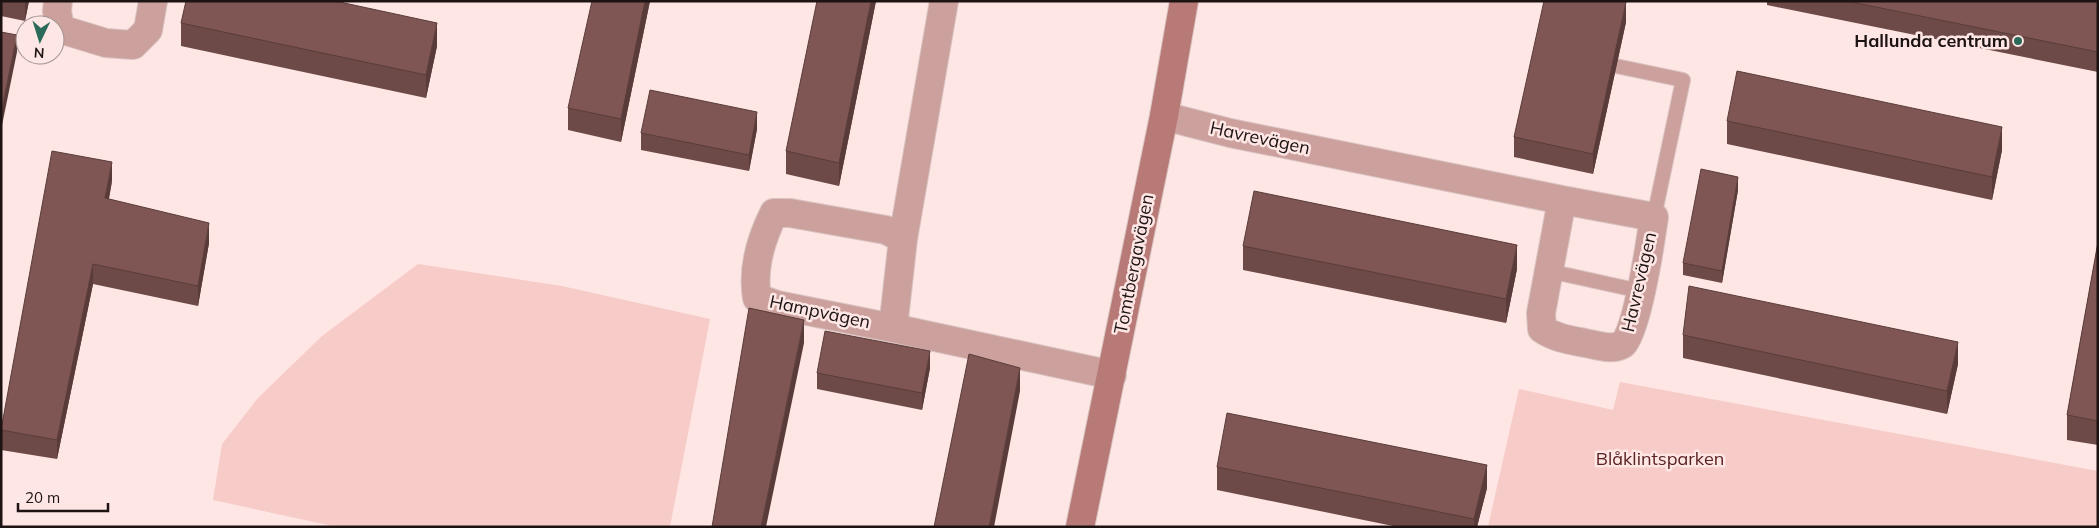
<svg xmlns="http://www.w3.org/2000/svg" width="2099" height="528" viewBox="0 0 2099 528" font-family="Mulish,sans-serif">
<rect width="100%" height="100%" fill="#fde6e4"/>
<path fill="#f7cbc8" d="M418 264 562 286 710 319 670 527H337L213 500 222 444 258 398 322 336Z
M1620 382 2098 471V527H1488L1519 389 1613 410Z"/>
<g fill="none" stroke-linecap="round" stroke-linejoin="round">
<defs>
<path id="lane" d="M1616 66 1683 80 1654 217
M1549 271 1640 291"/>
<path id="street" d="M58 1 57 11 60 29 106 43 133 45 148 30 153 1
M1164 116 1230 133 1562 200 1541 313 1542 329C1555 338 1570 340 1585 343 1597 345 1613 351 1623 344 1637 334 1651 238 1654 217L1562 200
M903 239 944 1
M893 328 903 239 886 230 790 213H774C761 239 752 269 757 298L777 305 893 328 1112 375"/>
<path id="secondary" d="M1080 527 1164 116 1184 1"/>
</defs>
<use href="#lane" stroke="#d9c4c2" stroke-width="16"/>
<use href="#street" stroke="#d9c4c2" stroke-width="30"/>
<use href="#secondary" stroke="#d9c4c2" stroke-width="30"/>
<use href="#lane" stroke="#cba09d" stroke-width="14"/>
<use href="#street" stroke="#cba09d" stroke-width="28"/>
<use href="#secondary" stroke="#b87a77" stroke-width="28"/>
</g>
<path fill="#6d4a47" d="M1 1H29L25 21 1 16Z
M650 1 621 142 568 130V108Z
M876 1 839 186 786 174V151Z
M1767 1H2098V72L1767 5Z
M1626 22 1593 174 1514 157V137Z
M181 23 437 46 426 98 181 46Z
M1727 121 2002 150 1992 200 1727 144Z
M757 129 749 171 641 150V133Z
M112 181 109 199 209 243 198 306 93 284 57 459 1 450V427Z
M1738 190 1722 283 1683 275V263Z
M2098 242V445L2067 440V415Z
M1243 246 1517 269 1506 323 1243 270Z
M1683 335 1958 364 1947 414 1683 358Z
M930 368 922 410 817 389V373Z
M1217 467 1487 488 1477 527H1398L1217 490Z"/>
<path fill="#593c3a" d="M25 1H29L25 21Z
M645 1H650L621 142V119Z
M871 1H876L839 186V163Z
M1626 2V22L1593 174V154Z
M437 23V46L426 98V75Z
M17 35V52L1 130V113Z
M757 112V129L749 171V155Z
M2002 127V150L1992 200V177Z
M112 162V181L105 218V198Z
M1738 177V190L1722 283V271Z
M209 223V243L198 306V286Z
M1517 245V269L1506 323V299Z
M93 264V284L57 459V440Z
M804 320V343L766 527H761Z
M1958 342V364L1947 414V391Z
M930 351V368L922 410V393Z
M1020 368V391L994 527H989Z
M1487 465V488L1477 527H1474V519Z"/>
<path fill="#7f5653" stroke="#593c3a" d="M186 1H335L437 23 426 75 181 23Z
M592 1H645L621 119 568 108Z
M817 1H871L839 163 786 151Z
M1544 1H1623L1626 2 1593 154 1514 137Z
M1846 1H2098V52Z
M1 32 17 35 1 113Z
M1737 71 2002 127 1992 177 1727 121Z
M650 90 757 112 749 155 641 133Z
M52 151 112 162 105 198 209 223 198 286 93 264 57 440 1 430Z
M1701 169 1738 177 1722 271 1683 263Z
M1254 191 1517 245 1506 299 1243 246Z
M2098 242V421L2067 415Z
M1689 286 1958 342 1947 391 1683 335Z
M749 308 804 320 761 527H712Z
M825 331 930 351 922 393 817 373Z
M969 354 1020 368 989 527H934Z
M1227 413 1487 465 1474 519 1217 467Z"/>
<circle fill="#2a6a59" stroke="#fde6e4" stroke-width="2" cx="2018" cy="41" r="5"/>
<g text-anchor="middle" stroke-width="5" stroke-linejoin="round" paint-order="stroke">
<g font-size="18" font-weight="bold" fill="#1c1312" stroke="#fde6e4" text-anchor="end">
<text x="2008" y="47">Hallunda centrum</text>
</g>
<g font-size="18" fill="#1c1312" stroke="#fde6e4">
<text transform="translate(1260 138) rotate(12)" y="6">Havrevägen</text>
<text transform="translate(1134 264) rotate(-79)" y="6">Tomtbergavägen</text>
<text transform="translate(1639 282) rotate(-77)" y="6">Havrevägen</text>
<text transform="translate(820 312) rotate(12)" y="6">Hampvägen</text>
</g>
<g font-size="18" fill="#5a2121" stroke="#fde6e4">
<text x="1660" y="465">Blåklintsparken</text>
</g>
</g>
<rect width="2099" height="528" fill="none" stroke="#1c1312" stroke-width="5"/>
<g transform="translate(40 40) rotate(184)"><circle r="24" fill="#fde6e4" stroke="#a39290"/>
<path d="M0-4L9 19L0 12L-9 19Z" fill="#2a6a59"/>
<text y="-8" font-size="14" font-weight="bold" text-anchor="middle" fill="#1c1312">N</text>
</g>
<path d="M18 503v8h90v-8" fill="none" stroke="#1c1312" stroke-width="2.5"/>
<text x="25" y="503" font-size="15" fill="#1c1312" stroke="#fde6e4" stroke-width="4" paint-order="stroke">20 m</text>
</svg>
